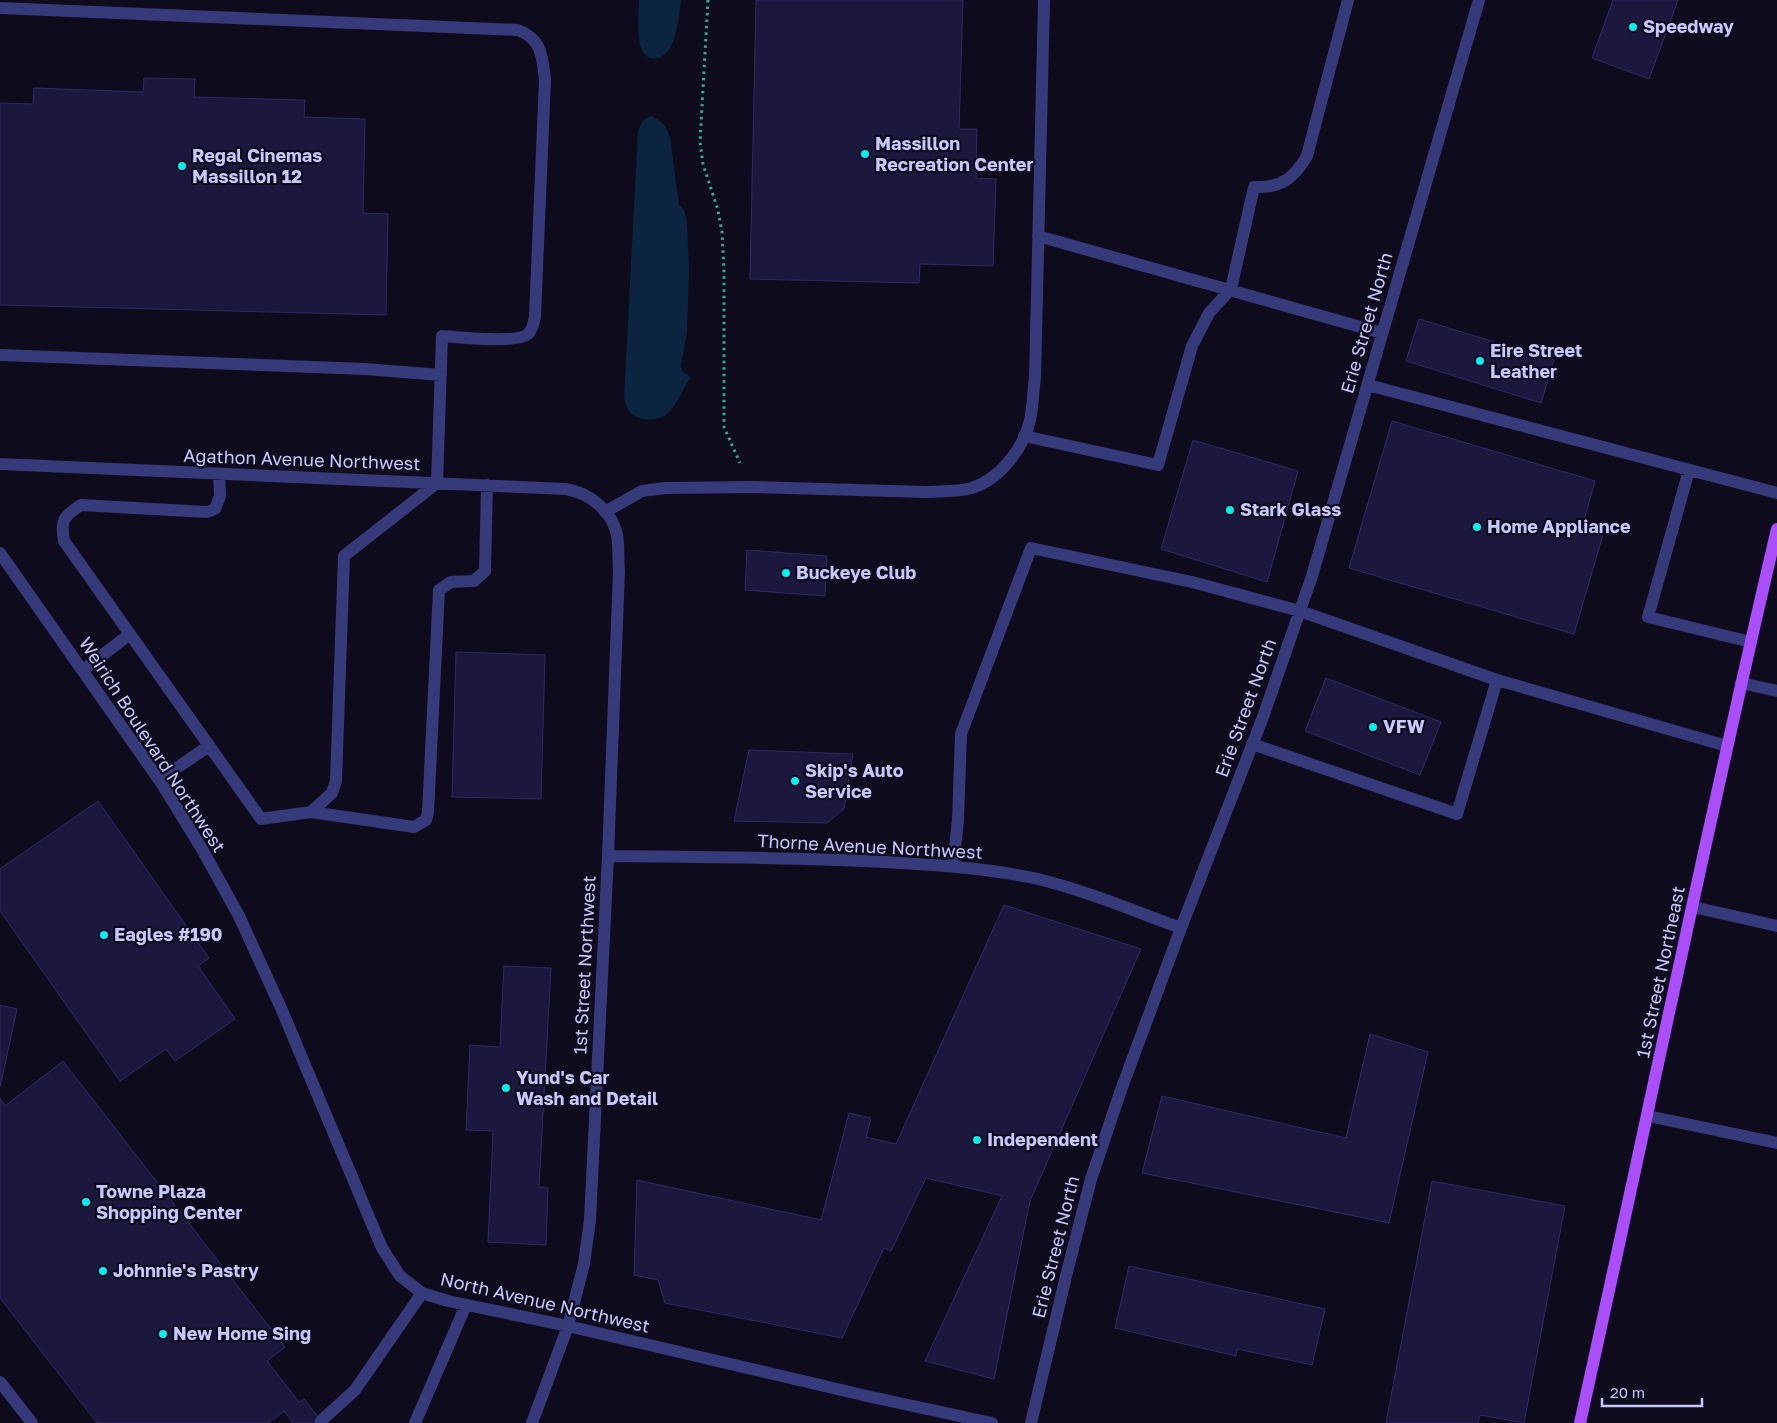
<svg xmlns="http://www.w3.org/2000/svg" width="1777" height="1423" viewBox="0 0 1777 1423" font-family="'Golos Text',sans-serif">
<rect width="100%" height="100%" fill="#0d0b1c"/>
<path fill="#0b2540" d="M639 0H681C679 15 678 32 671 46 669 51 663 57 658 58 632 64 639 14 639 0Z
M652 116C663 121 666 127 670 137L679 205 684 210 687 222 689 269 687 332 681 365 682 371 691 377C684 387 678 402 670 411 661 421 644 422 633 415 627 411 626 404 624 398L638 131C641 123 643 118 652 116Z"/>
<path fill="#1b173d" stroke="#302969" d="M756 0H963L959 129H977L976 178 996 179 993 266 920 264 919 283 750 279Z
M1613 0H1678L1649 79 1592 58Z
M144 78 195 79 194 97 305 100 304 117 365 119 363 213 388 214 386 315 0 305V103L33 104 34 88 143 92Z
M1419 319 1554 360 1541 403 1406 361Z
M1392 421 1595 481 1583 524 1604 531 1574 634 1349 568Z
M1193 440 1298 471 1267 582 1161 549Z
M747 550 827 556 825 596 745 590Z
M456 652 545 655 541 799 452 797Z
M1326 678 1441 722 1420 775 1305 731Z
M749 750 853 754 844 809 827 823 734 821Z
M98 801 209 958 198 966 235 1019 175 1061 166 1049 120 1081 0 911V869Z
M1004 905 1141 949 1030 1201 994 1379 925 1361 1002 1196 926 1178 891 1251 884 1248 842 1338 665 1303 658 1280 634 1275 637 1180 821 1220 849 1113 871 1118 866 1137 896 1144Z
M504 966 551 968 539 1187 548 1188 546 1245 488 1242 493 1131 466 1130 470 1045 500 1047Z
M0 1005 17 1009 0 1087Z
M1370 1034 1428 1052 1389 1223 1142 1173 1162 1096 1346 1138Z
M63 1061 285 1347 267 1361 299 1402 304 1399 323 1423H293L284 1411 268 1423H97L0 1298V1098L5 1106Z
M1432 1181 1565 1206 1524 1423 1480 1415 1478 1423H1386Z
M1129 1266 1325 1309 1312 1365 1237 1349 1236 1356 1115 1328Z"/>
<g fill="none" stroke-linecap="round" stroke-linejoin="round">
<path stroke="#2dad98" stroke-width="3" stroke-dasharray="2.5 4" stroke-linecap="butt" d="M708 0 700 142 703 164 718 210 722 232 724 270V427L740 463"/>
<path stroke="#363a7b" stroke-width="12" d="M0 8 518 30C542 39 542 56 545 79L535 316C534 322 533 329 528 334 516 344 460 337 442 336L437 483 344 556 336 781 332 793 311 812 261 819 64 541C60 520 64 516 81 505L207 512 215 509 220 496 219 474
M1038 236 1382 333
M0 355 365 369 441 375
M1368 385 1777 493
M1024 436 1158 465 1192 346 1209 313 1231 289 1254 187C1282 188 1294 178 1307 156L1348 0
M0 464 566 489C590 493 612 511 617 535 619 546 618 559 619 571L608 856 590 1220 584 1264 568 1326 532 1423
M1689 470 1648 617 1751 642
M605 512 642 491 665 488 751 487 926 492C941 491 958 492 972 488 1000 479 1024 448 1030 420 1033 406 1033 392 1035 378L1044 0
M0 553 162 784 202 849 239 916 281 1008 382 1248 400 1276 422 1293 448 1301 568 1326 867 1396 992 1423
M83 670 130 634
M1497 680 1727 746
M1741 683 1777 691
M159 780 209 746
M311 812 414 827 426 820 428 812 439 590 451 582 474 581 485 571 487 485
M608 856C700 857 792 857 884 862 935 865 987 868 1038 879 1087 891 1134 911 1181 928
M953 866 958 820 961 734 1031 548 1192 582 1300 611 1497 680 1457 814 1252 744
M1693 907 1777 926
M1648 1116 1777 1143
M0 1382 32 1423
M321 1421 355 1390 422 1293
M415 1423 466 1305
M1031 1423 1067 1272 1091 1179 1121 1090 1181 928 1263 717 1312 576 1479 0"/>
<path stroke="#ab4efe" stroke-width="12" d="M1580 1423C1646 1125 1707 826 1777 529"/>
</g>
<g fill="#01f0f1" stroke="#0d0b1c" stroke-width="2">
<circle cx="1633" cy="27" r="5"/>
<circle cx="865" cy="154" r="5"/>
<circle cx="182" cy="166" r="5"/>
<circle cx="1480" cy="361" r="5"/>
<circle cx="1230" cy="510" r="5"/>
<circle cx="1477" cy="527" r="5"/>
<circle cx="786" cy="573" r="5"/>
<circle cx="1373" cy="727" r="5"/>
<circle cx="795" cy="781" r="5"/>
<circle cx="104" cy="935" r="5"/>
<circle cx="506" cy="1088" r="5"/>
<circle cx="977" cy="1140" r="5"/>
<circle cx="86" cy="1202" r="5"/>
<circle cx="103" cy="1271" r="5"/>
<circle cx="163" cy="1334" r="5"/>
</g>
<g text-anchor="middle" stroke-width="4.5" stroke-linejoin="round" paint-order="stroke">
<g font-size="18" font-weight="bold" fill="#c8c7ff" stroke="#0d0b1c" text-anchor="start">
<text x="1643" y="33">Speedway</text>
<text x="875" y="150">Massillon<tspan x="875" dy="21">Recreation Center</tspan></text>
<text x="192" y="162">Regal Cinemas<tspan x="192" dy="21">Massillon 12</tspan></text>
<text x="1490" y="357">Eire Street<tspan x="1490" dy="21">Leather</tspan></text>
<text x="1240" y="516">Stark Glass</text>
<text x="1487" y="533">Home Appliance</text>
<text x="796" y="579">Buckeye Club</text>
<text x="1383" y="733">VFW</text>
<text x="805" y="777">Skip's Auto<tspan x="805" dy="21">Service</tspan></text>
<text x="114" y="941">Eagles #190</text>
<text x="516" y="1084">Yund's Car<tspan x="516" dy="21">Wash and Detail</tspan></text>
<text x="987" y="1146">Independent</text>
<text x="96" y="1198">Towne Plaza<tspan x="96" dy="21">Shopping Center</tspan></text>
<text x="113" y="1277">Johnnie's Pastry</text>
<text x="173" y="1340">New Home Sing</text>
</g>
<g font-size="18" fill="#c8c7ff" stroke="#0d0b1c">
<text transform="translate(1367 323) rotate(-74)" y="6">Erie Street North</text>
<text transform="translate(302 460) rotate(2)" y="6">Agathon Avenue Northwest</text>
<text transform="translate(1246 708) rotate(-70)" y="6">Erie Street North</text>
<text transform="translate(152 745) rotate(57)" y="6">Weirich Boulevard Northwest</text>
<text transform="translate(870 847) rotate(3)" y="6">Thorne Avenue Northwest</text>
<text transform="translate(585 965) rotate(-87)" y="6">1st Street Northwest</text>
<text transform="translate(1661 972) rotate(-78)" y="6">1st Street Northeast</text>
<text transform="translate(1056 1247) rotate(-76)" y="6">Erie Street North</text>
<text transform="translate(545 1303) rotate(13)" y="6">North Avenue Northwest</text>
</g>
</g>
<path d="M1602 1398v8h100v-8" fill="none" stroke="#c8c7ff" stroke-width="2.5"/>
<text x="1610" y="1398" font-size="15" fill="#c8c7ff" stroke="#0d0b1c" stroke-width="4" paint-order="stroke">20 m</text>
</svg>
